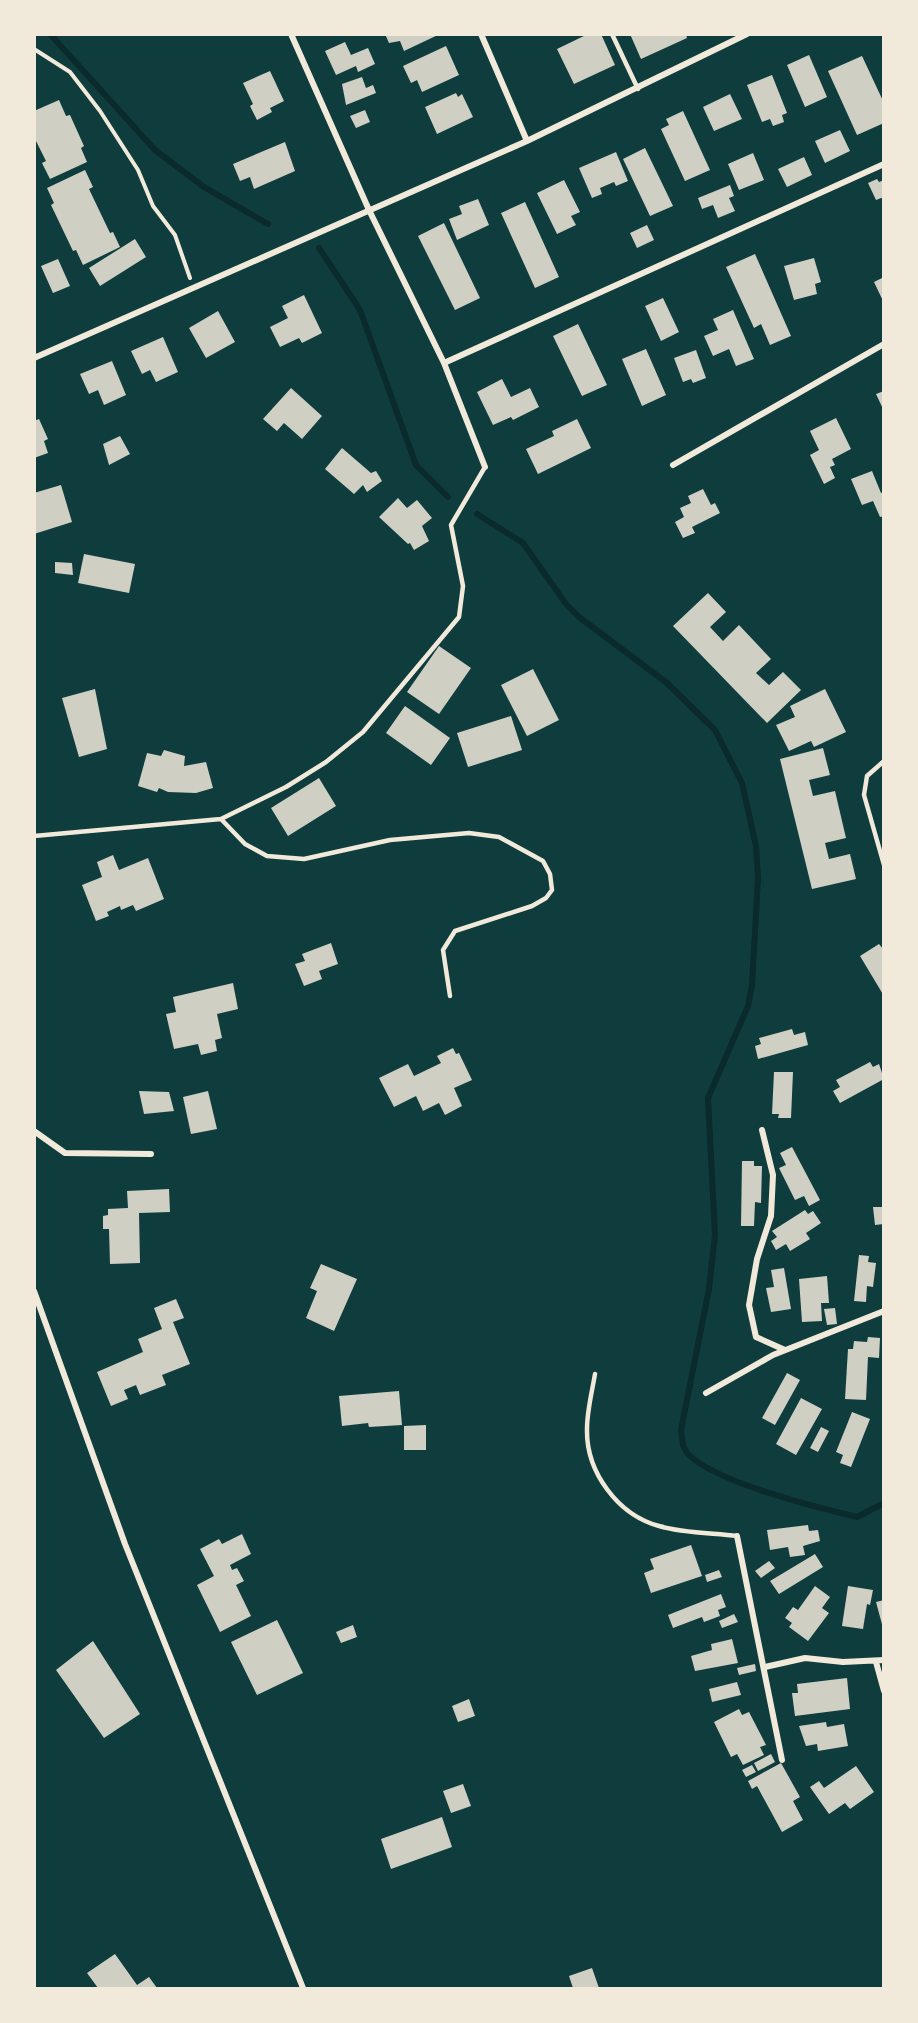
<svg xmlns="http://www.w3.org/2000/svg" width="918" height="2023" viewBox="0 0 918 2023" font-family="Figtree,sans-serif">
<rect width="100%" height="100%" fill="#0f3d3e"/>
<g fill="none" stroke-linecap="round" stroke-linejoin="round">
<path stroke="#0a2a2b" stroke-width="6" d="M50 34 155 150 204 187 268 224
M319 248 360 310 416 465 448 497
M477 514 523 543 566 604 579 617 667 683 715 730 742 783 756 846 758 878 752 985 748 1006 708 1098 715 1235 709 1289 681 1430C682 1435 682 1443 684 1448 699 1479 823 1509 857 1517L884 1503"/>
</g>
<path fill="#cfcfc3" d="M385 34H440L404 51 400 41 389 43Z
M588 34H601L615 65 574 84 557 49Z
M630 34H686L687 38 641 59Z
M345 42 351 55 368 48 375 64 358 72 356 66 336 75 325 51Z
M446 46 459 75 422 92 417 80 411 83 403 66Z
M809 55 827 97 805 107 787 65Z
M862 56 884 103V123L857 135 828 71Z
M270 71 284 101 270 108 272 112 257 120 250 106 253 104 243 83Z
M772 75 787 113 782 115 784 122 773 126 770 119 762 122 747 85Z
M362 77 366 88 373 85 376 93 346 105 342 84Z
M456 93 458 97 462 94 473 117 437 134 425 107Z
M730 94 742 119 714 131 703 107Z
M59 100 66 116 70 115 84 146 81 148 87 162 50 179 42 163 46 161 34 137V111Z
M365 110 370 122 356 128 350 116Z
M683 111 710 170 685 181 661 129 669 125 666 119Z
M840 130 850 151 825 163 815 141Z
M285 142 295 171 254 189 250 177 240 181 233 164Z
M645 148 673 206 650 216 623 159Z
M616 152 628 181 616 186 614 182 600 188 602 194 592 198 579 168Z
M753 153 764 180 739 190 728 164Z
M804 157 812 175 787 187 778 169Z
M85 170 93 187 89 189 110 233 113 232 120 247 83 265 76 250 73 251 51 205 54 203 47 188Z
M877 179 879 182 884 180V197L876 200 868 183Z
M564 180 580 212 571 216 576 225 557 234 537 193Z
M730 185 734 196 729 198 735 211 718 218 713 205 702 209 698 198Z
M478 199 489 225 457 240 449 219 462 214 459 206Z
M525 202 559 277 535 288 501 213Z
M444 223 480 298 455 310 418 236Z
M647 225 654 240 637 248 630 233Z
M135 239 146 257 100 286 89 268Z
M755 254 791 336 770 345 761 324 754 328 726 267Z
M814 258 821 282 815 284 817 294 794 300 784 266Z
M58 259 70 286 53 293 41 266Z
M884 277V303L874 282Z
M304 295 322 333 302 343 299 338 280 347 270 327 288 318 282 306Z
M663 298 679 332 661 341 645 306Z
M733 310 754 359 736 366 729 349 713 356 704 336 718 330 713 319Z
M218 311 235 342 206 358 189 328Z
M578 324 607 385 582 396 553 336Z
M163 337 178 372 156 382 150 370 142 374 131 351Z
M646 349 666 395 642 406 622 359Z
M696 350 706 378 693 383 691 379 683 382 674 358Z
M112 361 126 395 104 405 98 390 89 394 80 374Z
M502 379 511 397 530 388 539 407 513 420 511 417 493 425 477 392Z
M291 388 322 416 302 439 284 423 277 431 263 419Z
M884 391V411L876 394Z
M836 418 851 449 832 459 835 465 830 467 835 478 824 484 810 455 819 450 810 431Z
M39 419 48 439 44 441 48 453 34 458V421Z
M577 419 591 448 538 474 526 449 554 436 552 431Z
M120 436 130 454 109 465 103 444Z
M342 448 371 473 376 471 382 481 367 492 363 485 354 494 325 469Z
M872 471 881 493 884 492V516L880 517 873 501 862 505 851 479Z
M61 485 72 522 34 534V493Z
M703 489 711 505 715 503 720 513 692 527 695 533 683 538 675 522 684 517 680 508 691 503 688 496Z
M398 498 407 508 417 500 432 518 422 526 429 541 414 550 410 543 408 544 379 517Z
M84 554 135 564 129 593 78 583Z
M55 562 72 563 73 575 55 573Z
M708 593 726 612 710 627 723 641 739 625 771 659 756 673 769 685 783 672 801 690 767 723 673 626Z
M439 646 471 668 439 714 407 692Z
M533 669 559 720 527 736 501 685Z
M95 689 107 749 79 757 62 698Z
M825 689 846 732 814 747 811 741 789 751 776 725 795 717 790 706Z
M405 706 450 738 431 765 386 733Z
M511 716 522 750 468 767 457 733Z
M823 748 830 775 809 780 813 796 835 791 846 838 825 843 829 859 850 854 856 879 812 889 780 759Z
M164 750 185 756 184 766 206 762 213 788 196 793 168 792 159 788 157 792 138 786 147 753 161 756Z
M319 778 336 806 288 836 271 808Z
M113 855 119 870 148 858 164 899 136 911 133 905 121 910 120 906 107 912 109 916 96 921 82 885 102 877 97 862Z
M331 943 338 964 319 971 322 979 304 986 295 964 305 961 302 954Z
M879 944 884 950V996L860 956Z
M233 983 238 1009 217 1014 222 1038 215 1040 217 1051 201 1055 198 1044 174 1049 166 1014 176 1012 173 997Z
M792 1029 794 1035 805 1032 808 1045 758 1059 755 1046 761 1044 759 1038Z
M453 1048 456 1054 459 1053 472 1080 454 1088 462 1106 445 1115 439 1103 423 1111 416 1096 394 1107 379 1078 408 1064 414 1076 441 1063 437 1056Z
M870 1062 873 1067 879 1064 884 1079 840 1103 833 1091 840 1087 836 1080Z
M774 1072H793L791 1118H778L779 1114H772Z
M139 1091 169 1092 174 1111 144 1114Z
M208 1091 217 1129 191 1134 183 1097Z
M792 1147 820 1200 809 1206 804 1196 795 1200 779 1168 786 1165 780 1153Z
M742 1161H754V1166H762L761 1203 755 1202 754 1226H741Z
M169 1189 170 1212 139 1213 140 1263 110 1264 109 1229H103V1216L108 1215V1209L128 1208 127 1191Z
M873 1207H884V1224L875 1225Z
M805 1210 808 1214 813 1211 821 1223 806 1233 810 1239 790 1251 786 1244 776 1250 771 1241 777 1237 772 1231Z
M859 1255 869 1256 868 1262 876 1263 873 1287 867 1286 866 1302 854 1301Z
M321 1264 357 1279 334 1331 306 1318 317 1291 310 1288Z
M784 1268 791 1309 771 1312 766 1288 774 1287 771 1270Z
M827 1276 829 1303H821L822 1321 802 1322 799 1279Z
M176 1299 184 1318 173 1322 190 1364 162 1375 166 1385 140 1395 136 1385 124 1390 128 1399 111 1406 97 1372 143 1352 138 1339 162 1329 154 1308Z
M835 1308 837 1324 827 1325 824 1309Z
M868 1337 880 1338 879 1358 868 1357 866 1400 845 1399 848 1349H853L854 1341 867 1342Z
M787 1373 800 1380 775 1425 762 1418Z
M399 1391 402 1425 369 1427 368 1423 342 1426 339 1396Z
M801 1398 822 1409 796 1455 776 1444Z
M852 1412 870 1419 851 1467 840 1463 843 1455 836 1452Z
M426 1425V1450H404V1426Z
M821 1427 829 1431 818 1452 810 1448Z
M808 1525 809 1531 818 1530 820 1541 803 1546 805 1555 790 1557 788 1547 770 1550 767 1530Z
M242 1534 251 1554 230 1565 232 1570 237 1568 244 1581 236 1585 251 1616 220 1632 197 1585 214 1576 200 1549 219 1539 222 1544Z
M691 1545 702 1576 651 1593 644 1573 654 1569 650 1559Z
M815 1554 823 1567 779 1594 770 1581Z
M769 1561 775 1568 761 1578 755 1571Z
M719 1570 722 1577 707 1582 705 1575Z
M815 1586 830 1597 822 1608 829 1613 808 1641 789 1627 792 1623 785 1618 793 1607 798 1610Z
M848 1586 873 1590 870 1605 867 1604 863 1629 842 1626Z
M721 1594 726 1607 718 1610 720 1616 704 1622 702 1617 673 1628 668 1615Z
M884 1600V1628H883L876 1602Z
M734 1614 738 1622 722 1628 719 1621Z
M277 1620 303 1673 257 1695 231 1642Z
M353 1625 357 1637 341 1643 336 1632Z
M732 1639 738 1663 695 1671 691 1656 712 1650 711 1644Z
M93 1641 140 1714 104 1738 56 1670Z
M755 1664 756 1671 739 1675 737 1668Z
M847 1678 850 1709 795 1716 792 1693H798L797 1684Z
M737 1682 741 1695 712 1702 709 1689Z
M469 1699 475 1716 458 1722 452 1706Z
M739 1709 742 1715 749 1712 766 1745 760 1747 764 1755 743 1765 737 1754 731 1757 714 1722Z
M826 1722 827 1727 844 1724 848 1746 818 1751 817 1744 806 1746 799 1726Z
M771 1754 775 1762 758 1771 754 1763Z
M781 1763 800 1797 793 1801 803 1820 782 1832 757 1786 752 1789 748 1781Z
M752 1765 756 1772 746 1777 742 1770Z
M856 1766 874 1792 850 1809 845 1803 829 1814 810 1787 819 1781 824 1788Z
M463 1784 471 1806 451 1813 443 1791Z
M442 1817 452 1847 391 1869 381 1839Z
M115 1954 137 1985 149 1977 157 1988H98L87 1973Z
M592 1968 599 1988H573L569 1976Z"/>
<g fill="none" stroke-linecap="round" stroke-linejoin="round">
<path stroke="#f1e9da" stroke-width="4" d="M34 49 70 72 100 111 138 170 153 206 175 235 190 278"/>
<path stroke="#f1e9da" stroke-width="4.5" d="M612 34 638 89
M884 761 867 776 864 795 884 865
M221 819 245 844 267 856 304 859 390 840 469 833 499 837 543 861 550 874 552 890 546 898 532 906 455 931 443 950 450 996
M34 836 221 819 286 787 326 762 363 732 459 617 463 586 451 525 485 467
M595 1374C592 1392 587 1411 587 1429 586 1472 618 1515 659 1526 683 1533 712 1533 737 1536"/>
<path stroke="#f1e9da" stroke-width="6" d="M291 34 369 210 444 363 485 467
M481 34 527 141
M34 358 527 141 747 34
M444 363 884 164
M673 465 884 344
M762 1130 773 1175 771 1216 757 1259 749 1305 756 1337 785 1350
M34 1131 65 1153 151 1154
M34 1291 125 1544 303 1988
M706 1393 773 1355 884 1311
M737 1536 782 1760
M876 1662 884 1691
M765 1667 805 1658 843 1662 884 1660"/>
</g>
<rect width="918" height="2023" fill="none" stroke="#f1e9da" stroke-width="72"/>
</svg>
